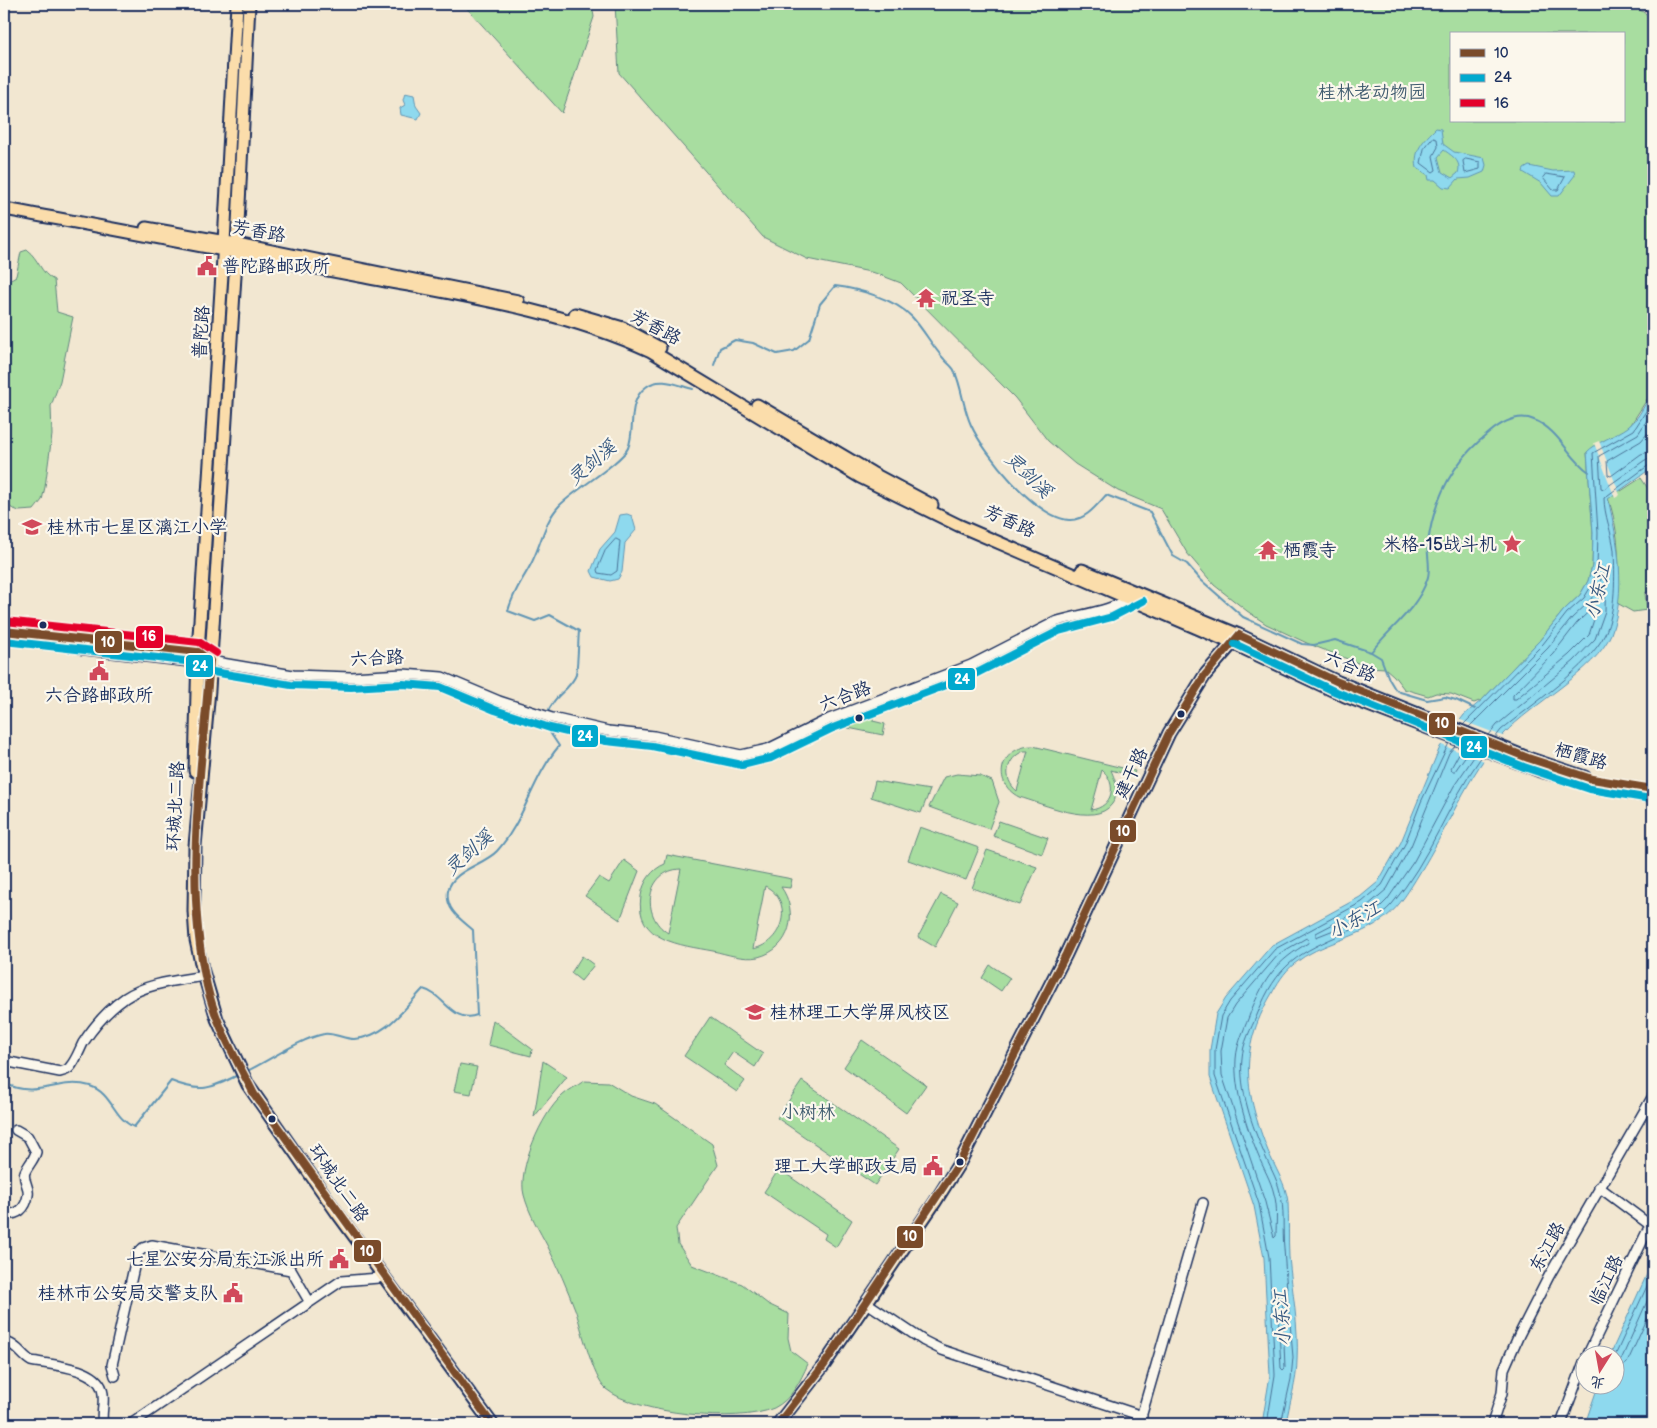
<svg xmlns="http://www.w3.org/2000/svg" width="1657" height="1428" viewBox="0 0 1657 1428" font-family="'Balsamiq Sans','LXGW WenKai TC',sans-serif">
<rect width="100%" height="100%" fill="#f2e7d1"/>
<filter id="ink" filterUnits="userSpaceOnUse"><feTurbulence type="fractalNoise" baseFrequency=".02" numOctaves="2"/><feDisplacementMap in="SourceGraphic" scale="10" xChannelSelector="R" yChannelSelector="G"/><feConvolveMatrix kernelMatrix="1 2 1 2 8 2 1 2 1" color-interpolation-filters="sRGB"/></filter>
<g filter="url(#ink)">
<path fill="#a8dda0" stroke="#62867f" fill-rule="evenodd" d="M463 4H592L594 17 562 113Z
M615 4H1630L1653 18V390L1630 426 1621 491 1641 478 1653 496V589L1645 593 1647 610 1633 612 1617 603C1620 569 1620 532 1608 498 1602 483 1594 467 1587 452L1593 533 1592 566 1588 581 1580 595 1564 610 1540 640 1482 700 1474 703 1451 694 1436 693 1428 696 1404 689 1394 676 1385 668 1368 667 1309 644 1266 624 1247 611 1214 585 1187 553 1161 509 1118 491 1075 464 1048 441 1015 398 901 283 875 273 807 259 763 237 619 73ZM1451 34H1623V121H1451Z
M27 250C39 259 40 273 54 280L57 312 73 317 60 381 51 406 52 435 45 487 42 500 34 510 19 511 4 505V283L16 276 21 252Z
M875 710 873 721 885 724 883 735 843 727V721Z
M1033 746 1135 771 1133 776 1111 770C1116 782 1120 792 1112 804 1095 828 1042 803 1019 797 990 782 1001 746 1033 746ZM1024 751H1028L1017 791C1002 779 1006 758 1024 751ZM1102 770C1118 784 1113 807 1091 810Z
M957 774 980 776 992 781 999 802 989 829 929 807 944 777Z
M875 781 930 790 921 813 871 797Z
M999 821 1048 838 1042 854 993 836Z
M920 827 979 848 966 880 908 860Z
M987 850 1037 867 1020 905 972 888Z
M667 855 792 879 790 888 781 887C799 912 791 949 758 957 743 960 727 954 713 951 681 945 634 941 641 896 643 882 652 869 665 864ZM681 869 668 933C640 916 646 870 681 869ZM765 886C795 901 783 943 753 949Z
M624 860 639 871 620 920 585 896 599 877 609 883Z
M941 894 958 902 935 947 918 937Z
M582 956 594 965 581 981 571 973Z
M990 965 1010 978 1001 991 982 978Z
M710 1017 763 1054 755 1067 733 1052 724 1065 745 1081 737 1092 684 1056Z
M493 1020 532 1049 531 1056 488 1045Z
M862 1040 926 1085 906 1113 844 1067Z
M543 1061 567 1077 534 1117Z
M460 1064 477 1067 471 1094 454 1091Z
M584 1081 608 1082 631 1096 655 1104 712 1144 718 1165 676 1228 678 1244 692 1265 742 1284 768 1304 789 1314 788 1338 791 1351 808 1364C800 1381 792 1399 774 1408 738 1424 636 1414 606 1389 593 1379 581 1326 575 1309 567 1288 558 1267 548 1247 539 1230 529 1214 524 1195 517 1170 542 1113 562 1096 568 1090 577 1086 584 1081Z
M802 1081 899 1149 875 1185 777 1118Z
M779 1169 852 1220 836 1247 824 1239 826 1234 764 1192Z"/>
<path fill="#8ed9ee" stroke="#6095b4" fill-rule="evenodd" d="M405 93 414 95 416 106 421 113 418 119 401 115 400 108 405 105 403 100Z
M1436 128 1441 129 1443 144 1454 152 1484 158 1486 165 1484 172 1470 178 1458 179 1450 188 1443 187 1435 180H1429L1428 175 1417 168C1413 150 1424 140 1436 128ZM1444 150C1452 156 1462 161 1458 173L1452 178 1442 172 1438 157Z
M1529 166 1553 171 1574 170 1575 175 1559 196H1552L1541 183 1523 172 1524 169Z
M1653 390V467L1608 499C1618 541 1627 592 1611 634 1596 671 1531 704 1504 734 1467 775 1448 828 1419 874 1410 889 1400 906 1386 917 1359 939 1320 942 1294 964 1284 972 1277 984 1271 995 1238 1051 1245 1093 1268 1151 1275 1168 1286 1184 1288 1202 1289 1220 1288 1238 1289 1257 1292 1291 1299 1326 1297 1360 1297 1382 1289 1403 1286 1424H1262L1270 1375 1264 1258 1254 1206 1210 1077V1050L1216 1014 1226 998 1272 945 1360 897 1378 882 1401 842 1440 747 1464 715 1482 700 1540 640 1564 610 1580 595 1588 581 1592 566 1593 533 1587 452C1595 443 1617 435 1628 427 1639 419 1646 402 1653 390Z
M627 514 632 516 636 530 625 543 622 572 618 579 610 581 594 577 591 571 600 549 615 532 620 515Z
M1653 1261V1424H1585L1598 1386H1614V1356L1610 1355Z"/>
<path fill="#f2e7d1" d="M1599 441 1620 495 1615 498 1594 443Z
M1458 719 1505 737 1487 762 1439 744Z"/>
<g fill="none" stroke-linecap="round" stroke-linejoin="round">
<path stroke="#497398" stroke-width="1" d="M1433 138 1437 139 1438 147 1433 156 1436 170 1433 172 1421 163 1424 149Z
M1466 159 1480 162V169L1465 173 1463 161Z
M1546 174 1565 177 1558 190H1553L1543 178Z
M1653 411 1638 434 1599 456 1601 488 1604 489 1645 460 1653 458
M1653 427 1641 441 1607 461 1608 475 1611 476 1641 454 1653 451
M616 539 620 541 617 571 611 575 598 573 597 570 605 551Z
M1593 608 1597 610 1589 635 1569 655 1516 699H1513V695L1553 654 1577 623Z
M1463 725 1543 644 1567 613 1584 598 1593 583 1597 567 1598 533 1593 453 1634 430 1653 400
M1469 727 1548 648 1572 618 1589 602 1599 586 1603 572 1606 571 1605 611 1595 639 1574 661 1497 725 1489 735
M1495 738 1501 730C1530 706 1590 666 1605 634 1616 610 1615 576 1614 550 1612 533 1604 515 1604 498L1649 465 1653 464
M1455 746 1449 753 1411 846 1387 889 1366 907 1316 933V937L1359 920 1378 909 1387 900 1414 861 1454 786 1476 754
M1462 748 1451 768 1452 771H1455L1469 751
M1307 938 1308 943C1277 961 1265 977 1251 1011 1246 1026 1237 1042 1236 1059 1234 1090 1246 1126 1258 1155 1263 1168 1271 1180 1274 1194 1278 1207 1276 1222 1276 1236L1274 1238 1265 1202 1222 1075 1221 1051 1227 1018 1235 1005 1279 954Z
M1279 1291 1282 1293 1285 1368 1283 1370 1281 1368 1277 1293Z
M1614 1358 1653 1273
M1614 1366 1621 1360 1653 1288
M1614 1374 1627 1363 1653 1306
M1267 1424 1275 1375 1269 1257 1259 1204 1215 1076V1050L1221 1016 1230 1001 1275 949 1362 902 1382 885 1405 844 1421 802 1449 743
M1281 1424 1291 1379 1293 1357C1290 1321 1286 1285 1284 1248 1282 1230 1285 1209 1280 1192 1277 1178 1269 1166 1264 1153 1252 1126 1239 1089 1242 1058 1243 1043 1251 1029 1257 1015 1277 964 1298 953 1347 932 1363 925 1380 918 1392 904 1430 860 1448 803 1482 756"/>
<path stroke="#6095b4" stroke-width="2" d="M714 365 720 348 735 340 753 343 777 354 794 351 809 339 820 304 835 286C859 289 895 299 912 317 924 330 932 346 944 359 947 363 952 366 954 370 962 387 963 408 971 425 984 454 1035 517 1069 520 1085 521 1097 505 1106 495L1150 512 1173 556 1187 564 1201 580 1243 617 1302 644 1314 645 1335 640 1371 652 1381 658 1389 679 1395 689 1400 692 1427 700 1445 697 1456 700 1475 709
M1371 652C1390 628 1417 609 1427 580 1432 568 1426 555 1428 543 1434 498 1454 460 1489 433 1501 423 1518 413 1534 420 1558 429 1569 458 1589 472
M547 714C554 695 567 692 575 677 578 672 578 640 579 631L550 615 535 621 508 611C514 590 521 583 531 564 541 545 544 522 559 506 573 491 622 462 628 448 636 429 626 402 646 387 660 376 677 385 693 389
M247 1071C270 1060 299 1039 324 1034 332 1032 344 1039 354 1039 386 1037 403 1010 423 989 444 994 452 1024 477 1015L473 930C460 919 445 909 448 891 452 870 484 865 497 851 525 820 532 778 559 746L543 722 545 718
M4 1083C38 1100 58 1077 90 1086 112 1093 114 1119 134 1127L171 1081C201 1093 210 1089 238 1075"/>
<path stroke="#385a82" stroke-width="1" stroke-dasharray="6 5" stroke-linecap="butt" d="M1649 1424 1653 1400"/>
<defs>
<path id="minor" d="M210 661 293 675 351 677 403 674 442 677 499 701 552 718 608 731 654 736 741 755 768 749 829 719 971 665 1055 622C1080 614 1110 612 1132 597
M4 1061 60 1072C64 1071 68 1070 70 1067 76 1060 79 1051 83 1043 94 1026 108 1010 125 998 146 984 173 981 198 977
M1599 1187 1650 1225
M4 1214C17 1216 26 1209 28 1195 30 1187 22 1180 25 1172 28 1165 34 1160 36 1152L28 1137 16 1130
M867 1303 924 1341 942 1350 1142 1416
M4 1346 8 1343C18 1346 22 1356 31 1361 51 1365 95 1367 102 1389 106 1401 100 1413 103 1424
M1587 1356 1653 1219
M115 1376 112 1365 137 1254 143 1248 152 1245 291 1270 309 1301
M131 1424 341 1281 379 1278 383 1275
M1139 1424 1203 1203
M1492 1424 1502 1393 1504 1369 1519 1335 1549 1276 1653 1096
M1561 1424 1584 1362"/>
<path id="major" d="M249 4 237 244 209 690 195 846 194 911 196 940 202 968 217 1019 248 1085 338 1214 492 1424
M1650 4 1653 6
M4 209C123 230 241 254 360 276 458 295 560 309 651 351L860 477 958 525 1232 643 1345 696 1540 771 1608 789 1653 797
M146 228 237 244 518 301
M575 314 623 328 660 348
M757 405 872 473 932 505
M1082 570 1239 635 1338 682 1528 758 1585 777
M4 631 198 652 203 656
M82 648 203 662
M195 771 198 652 224 242 237 4
M778 1424 824 1365 935 1202 960 1162 1066 954 1169 733 1205 675 1237 638"/>
</defs>
<use href="#minor" stroke="#1b2f5e" stroke-width="12"/>
<use href="#major" stroke="#1b2f5e" stroke-width="15"/>
<use href="#minor" stroke="#fbf7ec" stroke-width="9"/>
<use href="#major" stroke="#fbddab" stroke-width="11"/>
<defs>
<path id="bus-1" d="M4 631 198 652 210 661
M1239 635 1338 682 1528 758 1592 779 1653 789
M210 661C202 769 183 880 207 986 216 1025 236 1059 254 1094L492 1424
M778 1424 824 1365 960 1162 1066 954 1169 733 1205 675 1239 635"/>
<path id="bus-2" d="M4 641 194 662 207 671 291 685 351 687 403 684 440 687 495 710 550 728 606 741 652 746 742 765 771 758 833 728 975 674 1059 631 1112 617 1143 601
M1235 644 1334 691 1524 767 1590 789 1651 799"/>
<path id="bus-3" d="M5 621 199 642 216 653"/>
</defs>
<use href="#bus-1" stroke="#fbf7ec" stroke-width="11"/>
<use href="#bus-2" stroke="#fbf7ec" stroke-width="11"/>
<use href="#bus-3" stroke="#fbf7ec" stroke-width="11"/>
<use href="#bus-1" stroke="#7a4b2a" stroke-width="8"/>
<use href="#bus-2" stroke="#00a9ce" stroke-width="8"/>
<use href="#bus-3" stroke="#e4002b" stroke-width="8"/>
</g>
</g>
<defs>
<symbol id="civic-bare" viewBox="-9 -9 18 18"><path d="M-.6-6.5H3V-4.5H.6V-3L4-1V1h2V6H-6V1h2V-1L-.6-3ZM-1.2 2.5V6h2.4V2.5Z" fill="#d1495b" stroke="#fbf7ec" stroke-width="2.5" paint-order="stroke"/></symbol>
<symbol id="temple-bare" viewBox="-9 -9 18 18"><path d="M0-6L5-2H3V0L6.5 2.5H4V6H1.5V3h-3V6H-4V2.5H-6.5L-3 0V-2H-5Z" fill="#d1495b" stroke="#fbf7ec" stroke-width="2.5" paint-order="stroke"/></symbol>
<symbol id="school-bare" viewBox="-9 -9 18 18"><path d="M0-5L7-2L0 1L-7-2ZM-4 1L0 2.5L4 1V4Q0 6-4 4Z" fill="#d1495b" stroke="#fbf7ec" stroke-width="2.5" paint-order="stroke"/></symbol>
<symbol id="sight-bare" viewBox="-9 -9 18 18"><path d="M0-6L1.8-2.2L6-1.7L2.9 1.2L3.7 5.4L0 3.3L-3.7 5.4L-2.9 1.2L-6-1.7L-1.8-2.2Z" fill="#d1495b" stroke="#fbf7ec" stroke-width="2.5" paint-order="stroke"/></symbol>
<symbol id="university-bare" viewBox="-9 -9 18 18"><path d="M0-5L7-2L0 1L-7-2ZM-4 1L0 2.5L4 1V4Q0 6-4 4Z" fill="#d1495b" stroke="#fbf7ec" stroke-width="2.5" paint-order="stroke"/></symbol>
</defs>
<g fill-rule="evenodd">
<use href="#civic-bare" x="193" y="252" width="28" height="28"/>
<use href="#temple-bare" x="912" y="284" width="28" height="28"/>
<use href="#school-bare" x="18" y="513" width="28" height="28"/>
<use href="#sight-bare" x="1498" y="530" width="28" height="28"/>
<use href="#temple-bare" x="1254" y="536" width="28" height="28"/>
<use href="#civic-bare" x="85" y="657" width="28" height="28"/>
<use href="#university-bare" x="741" y="998" width="28" height="28"/>
<use href="#civic-bare" x="919" y="1152" width="28" height="28"/>
<use href="#civic-bare" x="325" y="1245" width="28" height="28"/>
<use href="#civic-bare" x="219" y="1279" width="28" height="28"/>
</g>
<g fill="#1b2f5e" stroke="#fbf7ec" stroke-width="2">
<circle cx="43" cy="625" r="4.5"/>
<circle cx="1181" cy="714" r="4.5"/>
<circle cx="859" cy="718" r="4.5"/>
<circle cx="272" cy="1119" r="4.5"/>
<circle cx="960" cy="1162" r="4.5"/>
</g>
<g text-anchor="middle" stroke-width="4.5" stroke-linejoin="round" paint-order="stroke">
<g font-size="18" fill="#3e5a6e" stroke="#fbf7ec">
<text x="1372" y="98">桂林老动物园</text>
<text x="808" y="1118">小树林</text>
</g>
<g font-size="18" fill="#1b2f5e" stroke="#fbf7ec">
<text transform="translate(259 231) rotate(10)" y="6">芳香路</text>
<text transform="translate(656 327) rotate(28)" y="6">芳香路</text>
<text transform="translate(201 332) rotate(-86)" y="6">普陀路</text>
<text transform="translate(1010 521) rotate(24)" y="6">芳香路</text>
<text transform="translate(377 658) rotate(-3)" y="6">六合路</text>
<text transform="translate(1350 666) rotate(23)" y="6">六合路</text>
<text transform="translate(845 696) rotate(-21)" y="6">六合路</text>
<text transform="translate(1581 756) rotate(16)" y="6">栖霞路</text>
<text transform="translate(1131 773) rotate(-65)" y="6">建干路</text>
<text transform="translate(175 806) rotate(-87)" y="6">环城北二路</text>
<text transform="translate(339 1183) rotate(55)" y="6">环城北二路</text>
<text transform="translate(1547 1247) rotate(-61)" y="6">东江路</text>
<text transform="translate(1606 1280) rotate(-64)" y="6">临江路</text>
</g>
<g font-size="18" fill="#1b2f5e" stroke="#fbf7ec" text-anchor="start">
<text x="222" y="272">普陀路邮政所</text>
<text x="941" y="304">祝圣寺</text>
<text x="47" y="533">桂林市七星区漓江小学</text>
<text x="1497" y="550" text-anchor="end">米格-15战斗机</text>
<text x="1283" y="556">栖霞寺</text>
<text x="99" y="701" text-anchor="middle">六合路邮政所</text>
<text x="770" y="1018">桂林理工大学屏风校区</text>
<text x="918" y="1172" text-anchor="end">理工大学邮政支局</text>
<text x="324" y="1265" text-anchor="end">七星公安分局东江派出所</text>
<text x="218" y="1299" text-anchor="end">桂林市公安局交警支队</text>
</g>
<g font-size="19" font-style="italic" fill="#385a82" stroke="#fbf7ec">
<text transform="translate(591 462) rotate(-40)" y="7">灵剑溪</text>
<text transform="translate(1029 474) rotate(44)" y="7">灵剑溪</text>
<text transform="translate(1597 591) rotate(-76)" y="7">小东江</text>
<text transform="translate(468 852) rotate(-41)" y="7">灵剑溪</text>
<text transform="translate(1354 919) rotate(-29)" y="7">小东江</text>
<text transform="translate(1281 1318) rotate(-94)" y="7">小东江</text>
</g>
</g>
<g stroke="#fbf7ec" stroke-width="2">
<rect x="135" y="625" width="29" height="24" rx="5" fill="#e4002b"/>
<rect x="94" y="630" width="29" height="24" rx="5" fill="#7a4b2a"/>
<rect x="185" y="654" width="29" height="24" rx="5" fill="#00a9ce"/>
<rect x="947" y="667" width="29" height="24" rx="5" fill="#00a9ce"/>
<rect x="1428" y="712" width="28" height="24" rx="5" fill="#7a4b2a"/>
<rect x="571" y="724" width="28" height="24" rx="5" fill="#00a9ce"/>
<rect x="1460" y="735" width="28" height="24" rx="5" fill="#00a9ce"/>
<rect x="1109" y="819" width="28" height="24" rx="5" fill="#7a4b2a"/>
<rect x="896" y="1225" width="28" height="24" rx="5" fill="#7a4b2a"/>
<rect x="353" y="1239" width="29" height="24" rx="5" fill="#7a4b2a"/>
</g>
<g font-size="14" text-anchor="middle" font-weight="bold" fill="#fff">
<text x="149" y="641">16</text>
<text x="108" y="647">10</text>
<text x="200" y="671">24</text>
<text x="962" y="684">24</text>
<text x="1442" y="728">10</text>
<text x="585" y="741">24</text>
<text x="1474" y="752">24</text>
<text x="1123" y="836">10</text>
<text x="910" y="1241">10</text>
<text x="367" y="1256">10</text>
</g>
<rect width="1657" height="1428" fill="none" stroke="#fbf7ec" stroke-width="20"/>
<rect x="10" y="10" width="1637" height="1408" fill="none" stroke="#1b2f5e" stroke-width="2" filter="url(#ink)"/>
<rect x="1450" y="32" width="175" height="90" fill="#fbf7ec" stroke="#a1a7b3"/>
<rect x="1460" y="49" width="25" height="8" fill="#7a4b2a" stroke="#a1a7b3"/>
<text x="1494" y="58" font-size="15" fill="#1b2f5e">10</text>
<rect x="1460" y="74" width="25" height="8" fill="#00a9ce" stroke="#a1a7b3"/>
<text x="1494" y="82" font-size="15" fill="#1b2f5e">24</text>
<rect x="1460" y="99" width="25" height="8" fill="#e4002b" stroke="#a1a7b3"/>
<text x="1494" y="108" font-size="15" fill="#1b2f5e">16</text>
<g transform="translate(1600 1370) rotate(191)"><circle r="24" fill="#fbf7ec" stroke="#a1a7b3"/>
<path d="M0-4L9 19L0 12L-9 19Z" fill="#d1495b"/>
<text y="-8" font-size="14" font-weight="bold" text-anchor="middle" fill="#1b2f5e">北</text>
</g>
</svg>
